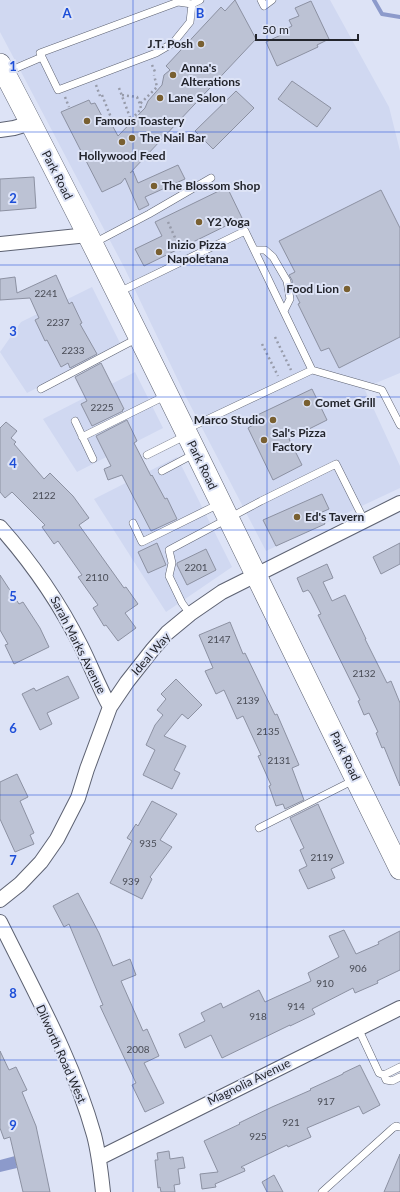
<svg xmlns="http://www.w3.org/2000/svg" width="400" height="1192" viewBox="0 0 400 1192" font-family="Lato,sans-serif">
<rect width="100%" height="100%" fill="#dde3f6"/>
<path fill="#d0d8f1" d="M0 0H330L389 107 400 151V373L364 388 400 466V488L266 551 186 397 125 269 0 32Z
M92 287 121 345 27 393 0 352 21 322Z
M135 372 163 428 77 472 43 419Z
M177 457 232 567 166 612 94 499Z"/>
<path fill="#8c9acb" d="M15 1156 17 1168 0 1172V1160Z"/>
<g fill="none" stroke-linecap="round" stroke-linejoin="round">
<path stroke="#8c9acb" stroke-width="4" d="M374 0 382 14 400 17"/>
</g>
<path fill="#bcc2d4" stroke="#8c91a2" d="M235 0 256 39 130 173 133 171 138 183 178 165 185 179 145 197 149 205 139 210 125 178 121 183 102 192 61 112 89 100 91 104 95 103 104 120 112 125 118 136 145 108 148 101 162 85 164 75 170 70 166 66 221 7 225 11Z
M311 1 329 39 317 45 318 47 277 66 266 42 283 34 282 31 292 26 289 20 299 16 295 8Z
M292 81 331 108 317 127 278 99Z
M236 91 254 108 213 149 195 131Z
M34 177 36 208 0 211V179Z
M227 187 242 218 144 266 135 249 162 236 155 222Z
M381 190 400 228V337L339 368 329 348 321 351 298 304 300 303 293 289 292 280 289 275 295 272 279 241Z
M56 275 69 304 72 302 82 323 80 324 97 354 70 368 68 363 61 367 47 340 45 341 35 320 39 318 30 298 0 300V279L15 277 17 293Z
M101 363 124 409 122 410 123 411 92 426 81 404 87 401 75 377Z
M312 389 327 420 289 439 302 465 273 480 248 428 253 425 249 419Z
M127 420 137 441 134 443 151 476 152 475 165 499 167 498 177 519 151 531 122 475 108 480 104 469 111 466 96 436Z
M6 422 17 431 11 438 16 442 14 444 44 479 50 473 73 496 89 518 79 525 124 588 126 587 138 604 125 613 136 628 118 641 106 625 104 626 93 608 98 605 78 577 82 575 58 541 54 544 42 527 45 525 12 492 5 498 0 492V428Z
M322 494 329 509 320 513 325 524 276 546 263 520Z
M157 543 166 565 148 573 138 552Z
M400 543V564L381 574 373 557Z
M206 549 216 570 187 585 177 565V563Z
M327 564 333 578 323 582 332 601 345 595 366 639H365L387 683 391 681 400 703V786L384 747 382 748 376 733 378 732 369 713 364 715 358 701 360 700 318 615 321 614 311 594 308 590 303 592 297 578Z
M0 575 19 604 23 602 40 628 49 647 14 664 5 645 8 644 0 630Z
M230 622 243 654 245 653 275 715 277 714 299 765 292 768 304 800 285 809 283 804 276 806 269 786 271 785 258 756 261 755 243 716 237 719 224 690 216 694 205 671 213 668 199 635Z
M68 676 79 698 47 713 52 724 40 730 22 694 34 688 36 691Z
M176 679 202 705 188 719 182 714 164 736 186 746 174 770 180 773 172 789 143 775 155 750 146 745 155 725 163 715 157 710 166 699 161 694Z
M17 774 28 797 20 801 34 833 30 835 34 844 15 852 0 819V782Z
M152 801 177 814 160 840 172 847 150 877 152 879 142 899 110 883 132 841 127 838 136 824 138 826Z
M318 804 344 863 331 869 335 878 308 889 299 870 307 866 300 850 304 848 290 818Z
M78 893 99 933 113 966 130 959 136 975 121 981 143 1031 147 1029 159 1056 144 1063 164 1103 145 1112 132 1085 136 1083 100 1006 103 1005 69 924 64 927 53 906Z
M344 930 356 954 379 944 378 942 400 931V970L377 981 378 983 355 993 353 988 312 1009 315 1014 290 1026V1025L222 1058 211 1035 185 1048 179 1034 205 1021 201 1013 221 1003 223 1008 259 990 265 1002 311 981 308 973 339 957 329 936Z
M0 1051 9 1070 16 1067 27 1090 22 1092 36 1126 45 1168 50 1192H23L10 1137 4 1139 0 1128Z
M360 1065 380 1105 363 1114 359 1106 307 1128 311 1137 288 1147 287 1145 241 1167 242 1168H244L245 1171 215 1184 216 1187 202 1189 200 1174 218 1172 204 1141 240 1124 239 1123 272 1107 311 1090 310 1089 343 1074V1073Z
M169 1151 170 1159 183 1157 185 1168 178 1169 180 1184 174 1185 175 1192H161L160 1187 158 1188 155 1160H158L157 1153Z
M400 1154V1192H384Z
M274 1175 283 1192H267L262 1182Z"/>
<g fill="none" stroke-linecap="round" stroke-linejoin="round">
<defs>
<path id="lane" d="M261 0 264 6 272 0
M192 4 178 2 40 53 58 90 156 53 173 43 190 22 192 4 200 0
M7 72 42 57
M94 243 149 214 211 178
M255 250H265L273 257 287 281 290 299 284 311
M119 292 245 231 312 370 382 390 400 425
M41 389 138 338
M75 421 93 459
M187 429 312 370
M82 437 165 396
M147 455 185 436
M162 471 194 454
M133 523 142 542 219 504
M190 614 182 603 169 576 172 563 169 550 261 501 336 464 364 520
M259 828 354 780
M358 1028 379 1073 384 1075 400 1067
M384 1075 386 1080 392 1081 400 1077
M322 1192 393 1128 396 1126 400 1127"/>
<path id="street" d="M0 130 14 128 31 123
M0 244 88 235
M0 527C32 563 59 602 81 646 91 666 99 687 110 707
M0 900 20 884 41 862 57 839 78 798 87 769 110 707 127 682 153 649 167 633 190 614 222 592 400 503
M0 922C34 991 73 1060 94 1135 99 1154 101 1173 103 1192
M99 1158 400 1008"/>
<path id="secondary" d="M0 64C139 329 267 600 400 869"/>
</defs>
<use href="#lane" stroke="#5d6272" stroke-width="8"/>
<use href="#street" stroke="#5d6272" stroke-width="16"/>
<use href="#secondary" stroke="#5d6272" stroke-width="22"/>
<path stroke="#979baa" stroke-width="2.5" stroke-dasharray="2 3" stroke-linecap="butt" d="M152 65 156 74
M96 85 100 96
M119 88 131 120 141 109 140 104 157 87 154 75
M102 95 112 120 116 125 131 120
M122 95 137 97 140 104
M65 97 69 107
M168 222 181 251
M275 337 291 370
M262 344 278 376"/>
<use href="#lane" stroke="#fff" stroke-width="7"/>
<use href="#street" stroke="#fff" stroke-width="14"/>
<use href="#secondary" stroke="#fff" stroke-width="21"/>
</g>
<path fill="none" stroke="#1d4ed8" stroke-width="1" stroke-opacity="0.55" d="M133 0V1192M267 0V1192M0 132H400M0 265H400M0 397H400M0 530H400M0 662H400M0 795H400M0 927H400M0 1060H400"/>
<g fill="#796031" stroke="#dde3f6" stroke-width="1.5">
<circle cx="201" cy="44" r="4"/>
<circle cx="173" cy="75" r="4"/>
<circle cx="160" cy="98" r="4"/>
<circle cx="87" cy="121" r="4"/>
<circle cx="132" cy="138" r="4"/>
<circle cx="122" cy="142" r="4"/>
<circle cx="154" cy="186" r="4"/>
<circle cx="199" cy="222" r="4"/>
<circle cx="159" cy="252" r="4"/>
<circle cx="347" cy="289" r="4"/>
<circle cx="307" cy="403" r="4"/>
<circle cx="273" cy="420" r="4"/>
<circle cx="264" cy="440" r="4"/>
<circle cx="297" cy="517" r="4"/>
</g>
<g text-anchor="middle" stroke-width="4" stroke-linejoin="round" paint-order="stroke">
<g font-size="10" fill="#494c56">
<text x="46" y="297">2241</text>
<text x="58" y="326">2237</text>
<text x="73" y="354">2233</text>
<text x="102" y="411">2225</text>
<text x="44" y="499">2122</text>
<text x="196" y="571">2201</text>
<text x="97" y="581">2110</text>
<text x="219" y="643">2147</text>
<text x="364" y="677">2132</text>
<text x="248" y="704">2139</text>
<text x="268" y="735">2135</text>
<text x="279" y="764">2131</text>
<text x="148" y="847">935</text>
<text x="322" y="861">2119</text>
<text x="131" y="885">939</text>
<text x="358" y="972">906</text>
<text x="325" y="987">910</text>
<text x="296" y="1010">914</text>
<text x="258" y="1020">918</text>
<text x="138" y="1053">2008</text>
<text x="326" y="1105">917</text>
<text x="291" y="1126">921</text>
<text x="258" y="1140">925</text>
</g>
<g font-size="12" font-weight="bold" fill="#23252c" stroke="#dde3f6" text-anchor="start">
<text x="193" y="48" text-anchor="end">J.T. Posh</text>
<text x="181" y="72">Anna's<tspan x="181" dy="14">Alterations</tspan></text>
<text x="168" y="102">Lane Salon</text>
<text x="95" y="125">Famous Toastery</text>
<text x="140" y="142">The Nail Bar</text>
<text x="122" y="160" text-anchor="middle">Hollywood Feed</text>
<text x="162" y="190">The Blossom Shop</text>
<text x="207" y="226">Y2 Yoga</text>
<text x="167" y="249">Inizio Pizza<tspan x="167" dy="14">Napoletana</tspan></text>
<text x="339" y="293" text-anchor="end">Food Lion</text>
<text x="315" y="407">Comet Grill</text>
<text x="265" y="424" text-anchor="end">Marco Studio</text>
<text x="272" y="437">Sal's Pizza<tspan x="272" dy="14">Factory</tspan></text>
<text x="305" y="521">Ed's Tavern</text>
</g>
<g font-size="12" fill="#23252c" stroke="#dde3f6">
<text transform="translate(57 175) rotate(63)" y="4">Park Road</text>
<text transform="translate(202 465) rotate(64)" y="4">Park Road</text>
<text transform="translate(78 645) rotate(63)" y="4">Sarah Marks Avenue</text>
<text transform="translate(151 654) rotate(-49)" y="4">Ideal Way</text>
<text transform="translate(345 756) rotate(64)" y="4">Park Road</text>
<text transform="translate(61 1054) rotate(66)" y="4">Dilworth Road West</text>
<text transform="translate(249 1082) rotate(-26)" y="4">Magnolia Avenue</text>
</g>
</g>
<g font-size="13" text-anchor="middle" font-weight="bold" fill="#1d4ed8" stroke="#dde3f6" stroke-width="4" stroke-linejoin="round" paint-order="stroke">
<text x="67" y="18">A</text>
<text x="200" y="18">B</text>
<text x="13" y="71">1</text>
<text x="13" y="203">2</text>
<text x="13" y="336">3</text>
<text x="13" y="468">4</text>
<text x="13" y="601">5</text>
<text x="13" y="733">6</text>
<text x="13" y="865">7</text>
<text x="13" y="998">8</text>
<text x="13" y="1130">9</text>
</g>
<path d="M256 34v6h102v-6" fill="none" stroke="#23252c" stroke-width="2"/>
<text x="262" y="34" font-size="12" fill="#23252c" stroke="#dde3f6" stroke-width="3" paint-order="stroke">50 m</text>
</svg>
